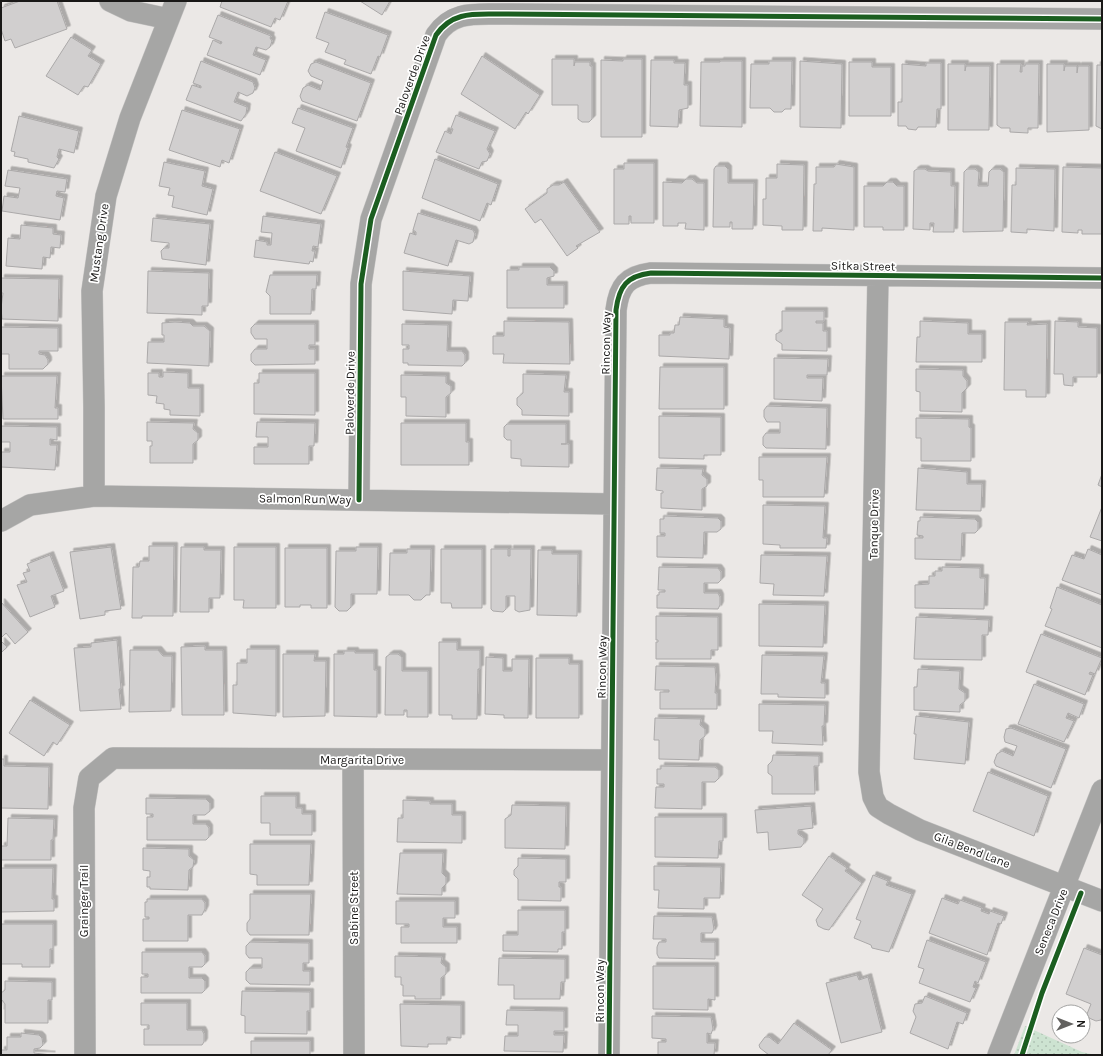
<svg xmlns="http://www.w3.org/2000/svg" width="1103" height="1056" viewBox="0 0 1103 1056" font-family="Karla,sans-serif">
<defs>
<pattern id="grass-dots" width="8" height="8" patternUnits="userSpaceOnUse"><rect width="8" height="8" fill="#cde3d1"/><path d="M2 2h.1M6 6h.1" fill="none" stroke="#afc2b3" stroke-width="1.8" stroke-linecap="round"/></pattern>
<filter id="shadow"><feDropShadow dx="3.5" dy="-3.5" stdDeviation="0" flood-color="#0004"/></filter>
</defs>
<rect width="100%" height="100%" fill="#ebe8e6"/>
<path fill="url(#grass-dots)" d="M1025 1026 1082 1052 1096 1055H1014Z"/>
<path fill="#d1cfcf" stroke="#aba9a9" filter="url(#shadow)" d="M20 1H57L67 29 15 48 11 39 5 41 1 29V8Z
M222 1H288L280 20 275 18 271 27 220 7Z
M360 1H390L382 15Z
M325 12 388 35 380 57 378 56 371 74 344 64 346 60 325 52 329 43 316 38Z
M218 15 271 36 270 38 272 41 270 47 266 50 256 47 253 55 266 60 260 75 207 55 213 40 221 44 222 42 209 37Z
M71 37 92 50 88 56 101 64 88 87 84 86 78 95 46 76Z
M482 56 540 95 528 114 526 112 515 129 461 94Z
M552 59H574V66L575 62H590V66H592V119L589 122H582L578 119V105H552Z
M623 59H642V137H601V60L623 61Z
M651 60H674V63H685L684 85H688V108L679 110 678 127 650 126Z
M201 61 253 82 255 88 253 93 247 96 238 92 234 102 247 107 246 114 241 121 186 100 192 85 201 88V86L193 83Z
M720 61H742V127L700 126 701 62H720Z
M769 61H792L791 109H785L782 112H774L770 108H750L751 64H769Z
M800 61 842 64 841 128 800 127Z
M316 62 371 83 357 121 302 101 300 96 303 88 308 85 320 90 323 81 311 76 308 71 311 64Z
M849 62H872V67H891V116H849Z
M926 63H941V109H937L936 127H918L916 130 908 129 906 126H898V102H902V64L926 66Z
M948 64H965V71L966 66H990L989 130H948Z
M997 64H1021L1020 72H1022V66H1025V64H1039L1038 128H1028V133L1010 132V128H1001L997 125Z
M1047 64H1064V71L1065 66H1077V73L1078 66H1089V130L1047 132Z
M1097 65H1102V129L1096 126Z
M298 108 353 128 346 147 348 148 341 168 296 151 305 128 292 123Z
M182 110 240 129 229 163 222 160 220 167 169 150Z
M456 115 495 131 487 149 490 154 487 161 482 162 479 169 436 152 445 131 451 134 453 129 451 128Z
M19 116 79 131 74 153 59 149 57 157 59 159 54 168 28 162V159L14 156 15 152 11 151Z
M275 152 337 176 321 214 260 191Z
M435 159 498 184 491 205 487 203 480 221 422 198Z
M164 162 205 171 202 186 213 189 207 215 172 207 174 196 168 195 170 188 159 186Z
M624 163H654V223H631V216H629V224H614V169H624Z
M777 164 804 165 803 230H782V226L763 225V199H766V178H777Z
M836 164 854 167V230L822 228V231H813L814 184H816V167H834Z
M716 166H725L728 169V183H754L753 229H732V222H730V227H713L714 169Z
M1063 167 1102 168V234H1082V230H1078V233L1062 232Z
M1016 168 1055 169 1054 231 1027 229V233L1011 232 1012 185H1016Z
M917 169H925L928 171 951 172V186H955L954 232H933L934 223H930V230L913 229 914 171Z
M967 169H975L979 172 978 186H988L989 172 992 169H1000L1004 172 1003 231 963 232 964 172Z
M8 170 67 179 65 192 57 191 56 196 64 198 60 220 2 211 4 196 18 198 20 188 5 186Z
M686 179H692L697 183H704V230L685 229 686 223H678V226H663V182L682 183Z
M564 182 600 232 576 246 578 248 567 256 541 219 535 223 525 209 547 193V189L553 185H559Z
M887 182H893L897 186H904V230H883V227H864V186H883Z
M418 213 473 230 475 234 473 242 469 244 456 240 448 266 404 253 410 233 416 235V232L413 230Z
M263 216 321 224 318 247 313 246 312 251H315L313 262 310 261 309 264 254 257 256 240 267 242V245H271L272 233 261 232Z
M153 218 210 224 206 265 162 259 161 251 164 248H169V243L151 241Z
M21 225 53 228V234L61 235 60 248 51 247 50 258 43 257 42 269 6 266 8 238 20 239Z
M519 267H550L554 271V276L547 278V285H564V308H507V270H519Z
M148 271 209 273 208 306H202V315L147 313Z
M403 271 470 276 468 301 453 300 452 314 403 310Z
M270 275H317L316 289H312L311 314H270V296L266 292Z
M1 278 59 279 58 321 2 319 1 308 3 293H1Z
M782 311H824V321H816V323H823V331H827V351L782 350V344L776 340V334L782 331Z
M680 317 724 319V327L730 328 729 359 659 356V335H670V333H674L675 325H679Z
M504 321 569 322 570 364 503 363 504 354H493V336H504Z
M920 321 968 323V334H982V362H916L917 337H920Z
M1055 321 1078 322V327L1097 328V377H1073V386L1064 385 1063 374H1054Z
M175 322 190 323 193 326H204L210 331 209 366 147 363 148 342H164V335H162V323Z
M1005 322H1028L1027 325 1047 324 1046 397H1026V390H1004Z
M255 324H315V345H309V349H315V364L255 365 251 361V354L255 349H267V339H255L251 333V328Z
M402 324 448 325 447 351H462L465 355V363L462 366 408 365V363H403V349H409V345H402Z
M1 327 58 328V351H39V354L45 355 48 360V364L43 369H9V354H1Z
M774 358 828 359 827 375H807V378H823L822 401 774 399Z
M660 367H724V409H659Z
M916 369 963 370V376L967 381V388L962 393V412L920 411V392L916 391Z
M163 372 188 373V388H200V416L170 415V410L164 409V404L156 403 157 396 148 395V373H159V377H163Z
M259 373H315V415L254 414V383H259Z
M523 374 566 375 564 392H569V416L522 415V410L517 405V398L523 393Z
M401 375 446 376V383L451 386V393L446 397V417L406 416V397H401Z
M1 376H57L55 408H58V419H3Z
M767 406 827 408 826 449 766 448 763 445V437L766 433H780V422H767L764 417V410Z
M659 416 721 417V455H704V459L659 458Z
M916 418 969 419V427L971 428V461H921V438H916Z
M147 422 194 423 193 429 198 433V440L193 444V463H150V446H152V441H147Z
M257 422 315 423 314 446H309V464H254V447H268V437H256Z
M401 423H466V442H469V465H401Z
M507 424H566V444H561H569V467L521 466V459L511 458V440H507L504 437V427Z
M1 426 57 427V440L50 439V445H57L55 470 1 467V452H10V442H1Z
M759 457H827L824 497H763V480H759Z
M657 468 703 469 702 475 707 479V486L702 489V510L661 508V493H663V491L656 490Z
M918 468 967 472V484H982L981 511 916 510Z
M1102 474V487L1098 485Z
M763 505 825 506 823 538H827L826 548H780V545L763 544Z
M1102 507V541L1090 537Z
M664 516 718 518 721 521V529L717 532H704L703 558 657 557V536H665V533H660V519H664Z
M920 517 975 519 978 522V530L975 533H962L961 560 915 559V538H923V536L917 535 918 521H920Z
M149 546H174L173 616H142V618H132L133 567H139L140 561H149Z
M111 547 121 609 105 611V615L80 619 70 552Z
M181 547H204V550H221L220 598H209V612H180Z
M234 547H276V608H243L244 600H234Z
M356 547H378L377 594H351V607L347 611H339L335 607 336 551H356Z
M285 548H327V608H311V605H300V607H285Z
M407 549H431L430 595H426L421 600H414L409 595H389L390 553H407Z
M441 549H482V608H452L451 603H441Z
M491 549H508V556H510V549H531L530 610 519 612 515 610V596H506V609L503 612 493 611 491 609Z
M1088 549 1102 555V595L1062 580 1072 555 1084 559Z
M538 550H552V554H578L577 616 537 615Z
M50 555 64 591 51 596 55 607 30 617 17 585 27 582 23 573 30 571 27 564Z
M761 555 827 556 824 596 773 595 774 584 760 583Z
M659 567 718 568 721 572V580L718 583H704V593H718L720 597V605L718 609 657 608V595H659V592H665V590H658Z
M942 567 980 568V578H985L984 609 915 608V585L929 584V576H935V571H942Z
M1057 587 1102 605V648L1045 626 1052 609 1050 608Z
M1 602 28 632 15 644 6 633 1 638Z
M759 604 825 605 823 647 759 646Z
M656 616 718 617V650H711V659H656V642H658V640H656Z
M916 617 989 620 988 635H982V660L914 659Z
M1041 634 1102 658 1095 674 1090 672 1089 674 1093 675 1085 695 1026 672Z
M117 640 121 689H119L121 709 80 711 74 648 91 647V643Z
M1 641 7 647 1 653Z
M439 642H457V650H480V669H478L477 719H452V715H439Z
M205 646V650H223L224 715H182L181 647Z
M247 649H276V716L233 713V685H237V663H247Z
M130 650H158L163 656H172L171 711 129 712Z
M344 651H355V653H374V670H377V717L334 716V654H344Z
M283 654H315L314 661H326L325 716 283 717Z
M390 654H398L402 657V671H428V717H407V710H404V715H385L386 657Z
M762 655 824 656 821 683H825V698L778 697V694H761Z
M486 657 503 658V671H512V659H529L528 718H504V715L485 714Z
M536 658H569V664H579V718H536Z
M656 666 715 667 716 679 715 693H717V709H660V692H669V690H655Z
M918 669 960 671 959 689 965 693V701L960 705V712L914 710V687H917Z
M1034 684 1084 704 1079 718 1068 713 1066 718 1074 721 1064 742 1018 724Z
M30 700 70 725 57 745 53 742 44 756 9 733Z
M759 704 825 705 824 726H822L823 745 772 743 773 731H759Z
M916 716 969 722 965 764 914 759 916 734H914Z
M655 718 701 719 700 725 705 729V736L700 740 699 760 659 759V740H654Z
M1011 728 1066 749 1051 788 996 766 994 762 997 754 1002 751 1013 756 1017 746 1005 742 1004 737 1006 729Z
M773 755 819 756V766H814L815 794H772V776L768 773V765L772 761Z
M1 759H4V766L49 767 48 809 1 808Z
M661 766 715 767 719 770V778L715 782H702V809L655 808 656 787H664V784H657V769H661Z
M988 772 1048 796 1034 836 973 811Z
M261 796H296V808H302V814H312V835H270V823H261Z
M146 798 206 799 210 803V811L205 815H193V824H206L209 828V837L206 840H147V817H153V814H146Z
M403 800 430 801V804H452V815H462V843L397 842 398 818H403Z
M512 805 566 806 565 849 505 848V819L511 815Z
M811 806 813 828 798 830V834L804 838V843L801 847 769 850 768 832 757 833 755 810Z
M655 817H723V841H719L718 858 655 857Z
M8 818 54 819 53 840H51V860H1V846H7Z
M250 844H311L309 885H257V875L250 874Z
M143 848 189 849V856L194 860 193 867 189 870 188 890 150 889V887H147V877H150V871L143 870Z
M400 853H443L442 873 446 877V884L442 888V895L397 894Z
M829 856 847 868 845 871 862 883 829 930 824 929 818 926 816 920 823 909 802 895Z
M518 858 566 859V882H559V887H561V901L518 900V879L514 875V870L518 866Z
M654 866 721 867 720 898H704V909L658 908 659 890H654Z
M1 868H53L52 899H54V911L1 912Z
M873 875 888 881 886 885 912 894 889 952 872 948 871 945 854 938 861 921 856 919Z
M250 894H311L309 935H250L247 931V923L250 919Z
M942 898 958 904 960 900 982 908 981 911 989 914 990 911 1004 916 1001 924 998 923 987 955 929 933Z
M147 899H202L205 903V909L202 915H188V941H143V919H149V917H145V902H147Z
M396 901H455V918H443V927H457V943H401V927H409V924H396Z
M518 910H565V932H562V949H558V952L503 951V935H518Z
M654 916 712 917 714 929 712 933H701V942H715V959L659 958 657 954V947L659 942H666V939H653Z
M1 924H53V949H50V967H22V964H1Z
M927 940 986 962 978 983 975 981 973 987 976 988 970 1002 919 983 924 969 918 967Z
M250 942 309 943V963H303V971H310V985L250 984 246 980V972L250 968H262V958H249L246 954V946Z
M1084 948 1102 955V1016L1101 1020 1096 1021 1089 1018 1087 1014 1091 1004 1066 994Z
M142 952H202L205 956V964L202 967H189V978H202L205 981V990L202 993H141V977H148V974H142Z
M395 956 442 957 441 963 446 967V974L441 978V999H415V996H403V985H401V977H395Z
M499 958 565 959V982H561L560 999H514V985H498Z
M653 966H715V1000L708 999V1010L653 1009Z
M857 975 859 980 868 977 882 1032 841 1043 826 983Z
M5 981 52 982V1000H48V1023H5V1004L2 1000 1 1013V993L5 990Z
M242 991 310 992V1011H307V1034L245 1033V1016L241 1015Z
M925 996 967 1013 963 1024 957 1022 948 1049 910 1033 916 1017 913 1011 915 1004 922 1003Z
M141 1003H187V1030H202L204 1034V1042L202 1045H144V1029H149V1025H141Z
M400 1004 461 1005V1038L447 1037V1044H428V1047L401 1046Z
M507 1010 564 1011V1031H554V1035H564L563 1052 504 1051 505 1036H518V1025H506Z
M652 1016 711 1017 713 1029 711 1034 707 1033V1043H715L714 1055H658V1042H666V1039L652 1038Z
M794 1023 832 1050 828 1055H769L760 1048 759 1045 765 1037H769L778 1044Z
M21 1033 39 1035 42 1038 43 1045 40 1048 34 1049V1053L52 1055H1V1050H7V1037H21Z
M251 1041H310V1055H251Z"/>
<g fill="none" stroke-linecap="round" stroke-linejoin="round">
<defs>
<path id="minor" d="M110 1 131 11 169 19
M878 276 869 772 873 797 878 807 889 814 920 830 1102 901
M94 496V407L92 291 106 196 130 118 176 1
M359 500 361 284 371 219 436 35C454 9 478 15 507 14L1102 19
M1 521 30 505 94 496 614 504
M353 760 354 1055
M85 1055 84 808 89 778 113 758 611 760
M609 1055 616 310C619 286 627 276 651 273L1102 278
M998 1055 1102 790"/>
</defs>
<use href="#minor" stroke="#c4c3c2" stroke-width="22"/>
<use href="#minor" stroke="#a6a6a5" stroke-width="21"/>
<defs>
<path id="cycleway" d="M359 500 361 284 371 219 436 35C454 9 478 15 507 14L1102 19
M609 1055 616 310C619 286 627 276 651 273L1102 278
M1022 1055 1042 993 1081 893"/>
</defs>
<use href="#cycleway" stroke="#fff" stroke-width="8"/>
<use href="#cycleway" stroke="#1b5e20" stroke-width="5"/>
</g>
<g text-anchor="middle" stroke-width="3.5" stroke-linejoin="round" paint-order="stroke">
<g font-size="12" fill="#191817" stroke="#fff">
<text transform="translate(412 75) rotate(-70)" y="4">Paloverde Drive</text>
<text transform="translate(99 243) rotate(-82)" y="4">Mustang Drive</text>
<text transform="translate(863 266) rotate(1)" y="4">Sitka Street</text>
<text transform="translate(606 343) rotate(-89)" y="4">Rincon Way</text>
<text transform="translate(350 393) rotate(-89)" y="4">Paloverde Drive</text>
<text transform="translate(305 499) rotate(1)" y="4">Salmon Run Way</text>
<text transform="translate(874 524) rotate(-89)" y="4">Tanque Drive</text>
<text transform="translate(602 667) rotate(-89)" y="4">Rincon Way</text>
<text x="362" y="764">Margarita Drive</text>
<text transform="translate(972 850) rotate(21)" y="4">Gila Bend Lane</text>
<text transform="translate(84 901) rotate(-90)" y="4">Grainger Trail</text>
<text transform="translate(354 908) rotate(-90)" y="4">Sabine Street</text>
<text transform="translate(1051 922) rotate(-68)" y="4">Seneca Drive</text>
<text transform="translate(600 991) rotate(-90)" y="4">Rincon Way</text>
</g>
</g>
<rect width="1103" height="1056" fill="none" stroke="#191817" stroke-width="4"/>
<g transform="translate(1071 1024) rotate(90)"><circle r="19" fill="#ffffff" stroke="#a3a3a2"/>
<path d="M0-3L7 15L0 10L-7 15Z" fill="#62615f"/>
<text y="-6" font-size="11" font-weight="bold" text-anchor="middle" fill="#191817">N</text>
</g>
</svg>
